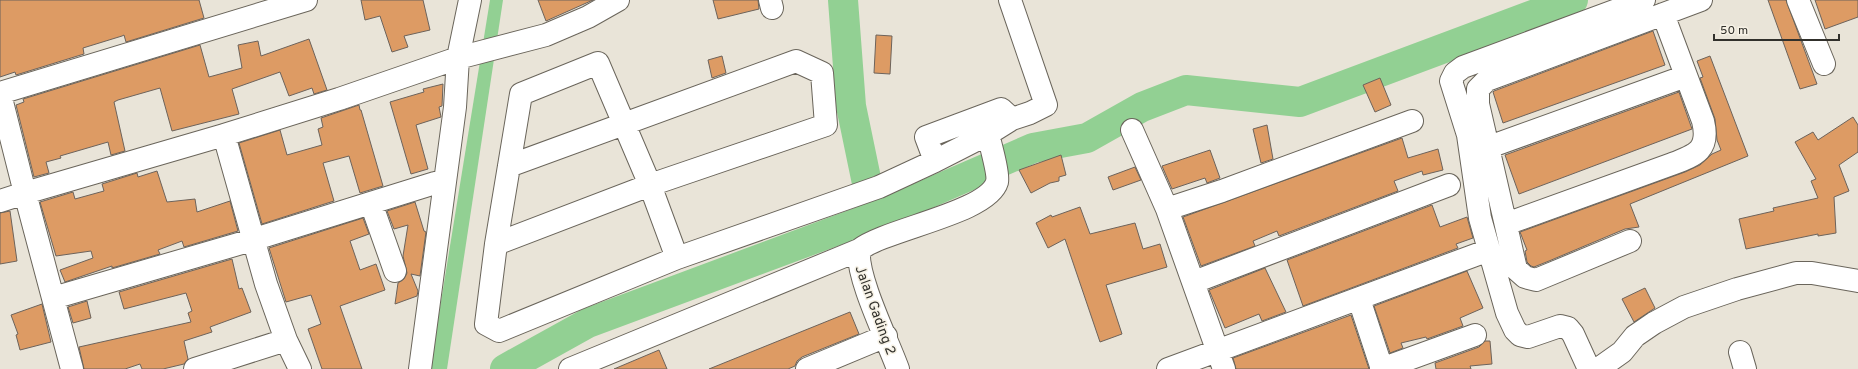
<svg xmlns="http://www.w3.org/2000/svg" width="1858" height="369" viewBox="0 0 1858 369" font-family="Overpass,sans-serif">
<rect width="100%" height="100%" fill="#e9e4d8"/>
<path fill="#92d093" d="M490 0H503L447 369H430Z"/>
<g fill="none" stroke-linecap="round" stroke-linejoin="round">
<path stroke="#92d093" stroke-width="30" d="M843 0 851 106 874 217
M505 369 588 323 881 214 1033 148 1087 138 1142 107 1186 90 1300 102 1573 0"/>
</g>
<path fill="#dd9b64" stroke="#6d635b" d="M0 0H199L204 18 126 42 124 35 122 36 83 48 84 54 16 75 15 72 0 77Z
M361 0H423L430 30 404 36 408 47 392 52 380 16 365 20Z
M538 0H593L546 21Z
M713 0H758L759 9 718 19Z
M1768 0H1786L1817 84 1800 89Z
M1815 0H1858V17L1825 29Z
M1653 31 1665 65 1503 123 1493 92 1494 91Z
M876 35 892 36 890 74 874 73Z
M309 39 327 90 314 94 312 88 289 96 280 72 232 89 239 114 172 131 160 88 118 100 114 102 125 151 111 155 108 142 60 156 61 158 46 162 49 173 34 177 16 105 24 102 23 99 200 45 209 77 242 68 238 45 258 41 261 56Z
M722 56 726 73 712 78 708 60Z
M1710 56 1748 156 1630 204 1639 227 1625 229 1549 261 1534 267 1531 266 1527 262 1525 251 1527 250 1520 232 1685 172 1700 165 1712 154 1721 150 1717 140 1715 119 1700 78 1703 77 1697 61Z
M1380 78 1391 105 1375 112 1363 85Z
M443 84 442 106 439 107 441 117 416 125 428 169 411 174 390 102 424 92 423 89Z
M1679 92 1692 129 1519 194 1505 155Z
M359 105 360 110H361L383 186 360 193 349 156 323 163 334 201 262 224 239 143 280 130 287 155 322 145 318 129 323 127 321 118Z
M1853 117 1858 125V152L1839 165 1849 191 1834 197 1836 233 1818 236V234L1746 249 1739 219 1774 211 1773 208 1818 198 1811 181 1816 179 1795 142 1813 132 1818 140Z
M1267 125 1273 159 1261 163 1253 129Z
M1402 138 1408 158 1438 149 1443 170 1423 175 1422 171 1394 181 1398 191 1279 236 1277 231 1253 241 1255 246 1201 266 1183 217Z
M1210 150 1220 178 1207 183 1205 178 1172 189 1162 166Z
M1061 155 1066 175 1059 177V181L1050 183 1031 193 1019 170Z
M1135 167 1141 180 1113 190 1108 177Z
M157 171 167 202 195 199 197 212 230 201 238 231 184 247 182 241 158 250 160 254 112 268V266L65 282 60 270 93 258 91 251 56 256 40 202 73 192 75 199 104 191 102 184 137 173 138 177Z
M415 202 424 231 426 232 420 276 411 274 418 291 417 296 395 304 398 283 404 279 407 273 403 256 408 225 394 229 387 211Z
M1432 205 1440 227 1467 217 1473 238 1456 244 1458 248 1303 306 1287 260Z
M1080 207 1090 234 1135 223 1143 249 1160 244 1167 267 1106 285 1122 334 1100 342 1065 239 1048 248 1036 223 1051 215 1052 217Z
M10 211 17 261 0 264V213Z
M363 218 369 234 350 241 360 270 376 264 385 290 340 306 362 369H322L308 329 321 324 311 295 286 302 269 248Z
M232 259 239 289 242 288 251 312 210 327 212 332 184 341 188 359 184 364 163 369H142L140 364 125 369H84L79 347 191 322 188 313 192 311 186 293 124 309 119 292Z
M1265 268 1286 312 1262 321 1259 314 1225 328 1209 290Z
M1467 271 1483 308 1460 318 1463 326 1427 339 1426 337 1401 343 1403 348 1390 353 1374 306Z
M1645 288 1655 308 1634 322 1622 299Z
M87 301 91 318 73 323 68 307Z
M42 304 51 342 20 350 16 335 18 334 11 315Z
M850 312 859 334 802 357 797 361 795 366 788 369H709Z
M1351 315 1369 369H1236L1233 358Z
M1485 341H1490L1492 364 1470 366 1471 369H1436L1435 363 1479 347Z
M659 350 667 369H614Z"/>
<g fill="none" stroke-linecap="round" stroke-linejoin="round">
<defs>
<path id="minor" d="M770 0 772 8
M1798 0 1824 64
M0 93 306 0
M0 94 25 193 224 135
M1132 130 1167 209 1224 369
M1489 147 1686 76
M935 161 926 137 1001 109 1012 119
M0 201 25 193 53 298
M371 203 395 271
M1167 209 1222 191 1412 121
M1506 224 1672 164C1696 155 1710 150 1703 121L1663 14
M1630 241 1536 280 1525 277 1516 269 1478 104V89L1487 80 1701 0
M496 244 650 185 826 125 822 73 796 61 509 166
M859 250C856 277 888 341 898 369
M677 258 650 185 598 63 521 94 496 244 486 324 499 331 677 258 879 187 935 161 988 134
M1194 282 1449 185
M1359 299 1382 369
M286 340 300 369
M1740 352 1745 369
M72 369 53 298 252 240 435 183 445 181
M195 369 286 340 266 284 224 135 339 99 458 58 546 35 588 17 618 0
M420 369 455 107 458 58 470 0
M570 369 859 250C885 229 988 213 997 182 999 174 990 143 988 134L1012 119 1030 113 1046 105 1010 0
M807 369 886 336
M1168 369 1481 253
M1381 369 1475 335
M1589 369 1573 334 1568 328 1560 326 1528 337 1520 335 1515 330 1507 313 1480 218 1468 135 1451 81 1455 73 1463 67 1644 0
M1598 369 1622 352 1635 336 1654 323 1684 307 1737 289 1796 273H1812L1858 281"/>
</defs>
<use href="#minor" stroke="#6a655b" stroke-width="24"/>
<use href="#minor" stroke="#fff" stroke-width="22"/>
</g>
<g text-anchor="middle" stroke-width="3" stroke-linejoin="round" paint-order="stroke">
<g font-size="14" fill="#31302b" stroke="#f6f1e5">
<text transform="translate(876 310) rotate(70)" y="5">Jalan Gading 2</text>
</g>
</g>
<path d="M1714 34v6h125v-6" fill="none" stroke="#31302b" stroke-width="2"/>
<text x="1720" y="34" font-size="12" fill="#31302b" stroke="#f6f1e5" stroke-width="3" paint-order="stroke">50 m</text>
</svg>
